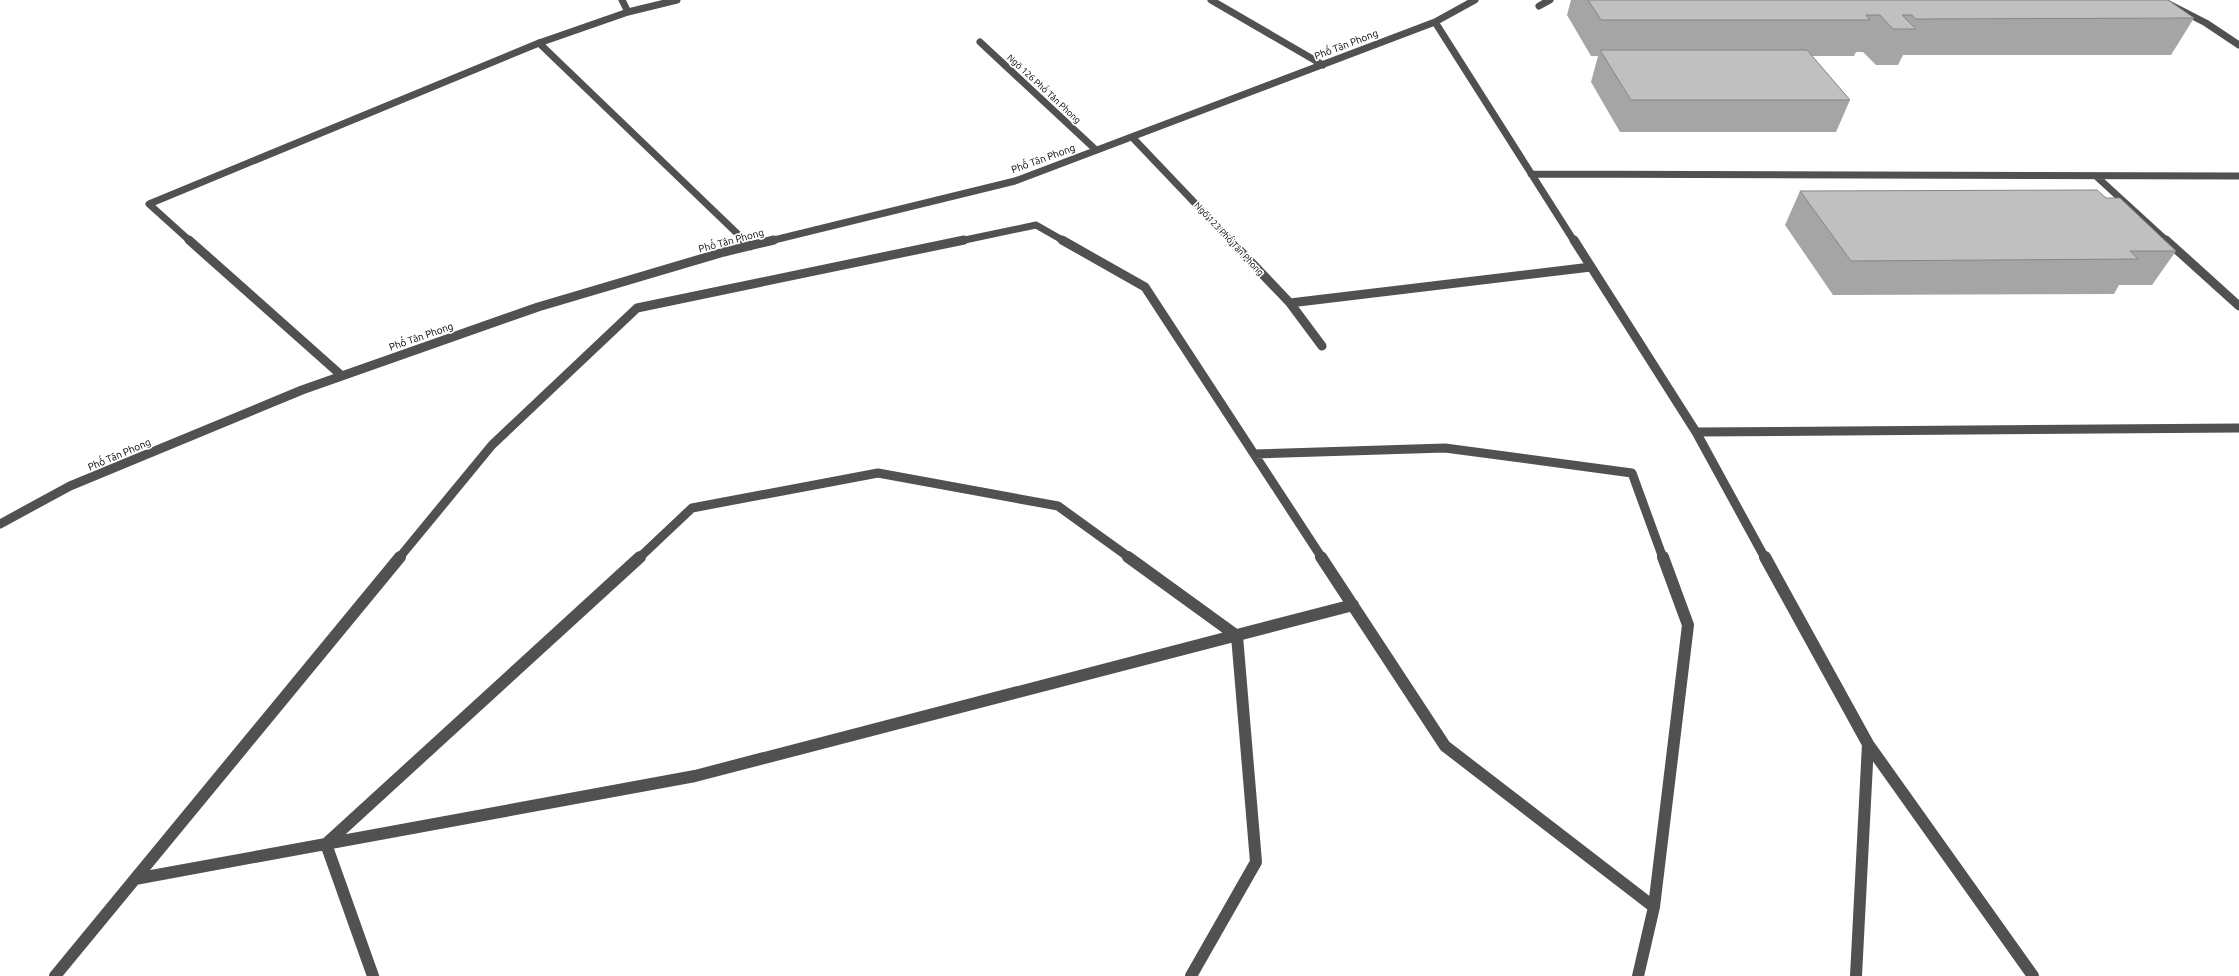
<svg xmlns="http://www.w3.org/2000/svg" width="2239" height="976" viewBox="0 0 2239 976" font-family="Ubuntu,sans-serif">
<rect width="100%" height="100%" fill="#fff"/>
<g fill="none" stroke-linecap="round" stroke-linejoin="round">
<path stroke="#515151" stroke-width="7" d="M622 0 628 12
M1211 0 1323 65
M2161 0 2206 23 2239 45
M1539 6 1550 0
M1435 22 1574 241
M980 42 1096 150
M539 43 745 241
M1132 137 1231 241
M1531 174 2239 176
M2097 177 2167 241
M190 241 149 204 539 43 628 12 677 0
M770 241 1015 181 1435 22 1475 0
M960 241 1036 225 1064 241"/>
<path stroke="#515151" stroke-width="9" d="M189 240 342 376
M744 240 750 246
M1062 240 1145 287 1322 558
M1230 240 1290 303 1322 346
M1574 240 1696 432 1765 558
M2166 240 2239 306
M1290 303 1591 267
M1696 432 2239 428
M1254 454 1445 448 1632 473 1663 558
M0 524 70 486 302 390 538 307 724 252 774 240
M399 558 492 445 637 308 964 240
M639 558 692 508 878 473 1058 506 1130 558"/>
<path stroke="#515151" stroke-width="12" d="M1128 557 1237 636 1256 862 1191 976
M1321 557 1445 746 1654 907
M1765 557 1868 744 2033 976
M135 879 695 776 1353 605
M55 976 400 557
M373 976 326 844 640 557
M1638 976 1654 907 1688 625 1663 557
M1856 976 1868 744"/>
</g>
<path fill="#a5a5a5" d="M1571 0H1588L2194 18 2171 55H1903L1898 65H1876L1863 52H1856L1854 56H1812L1850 100 1836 132H1620L1591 82 1598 56H1591L1567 15Z
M1800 191 2106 198 2176 251 2152 285H2119L2114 294 1833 295 1785 225Z"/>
<path fill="#c0c0c0" stroke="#868686" d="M1588 0H2168L2194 18 1915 19 1912 15H1902L1916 29H1893L1880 15H1866L1870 20H1601Z
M1600 50H1807L1850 100H1631Z
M2097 190 2106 198H2120L2176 251H2130L2138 259 1851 261 1800 191Z"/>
<g text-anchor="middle" stroke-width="3.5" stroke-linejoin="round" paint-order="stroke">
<g font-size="9" fill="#000" stroke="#fff">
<text transform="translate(1044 89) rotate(43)" y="3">Ngõ 126 Phố Tân Phong</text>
<text transform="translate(1229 239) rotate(47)" y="3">Ngõ 123 Phố Tân Phong</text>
</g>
<g font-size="10" fill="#000" stroke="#fff">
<text transform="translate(1346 44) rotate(-21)" y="4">Phố Tân Phong</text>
<text transform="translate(1043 158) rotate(-20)" y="4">Phố Tân Phong</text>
<text transform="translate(731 240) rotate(-15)" y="4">Phố Tân Phong</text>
<text transform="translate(421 336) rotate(-19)" y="4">Phố Tân Phong</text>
<text transform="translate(119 454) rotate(-23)" y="4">Phố Tân Phong</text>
</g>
</g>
</svg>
